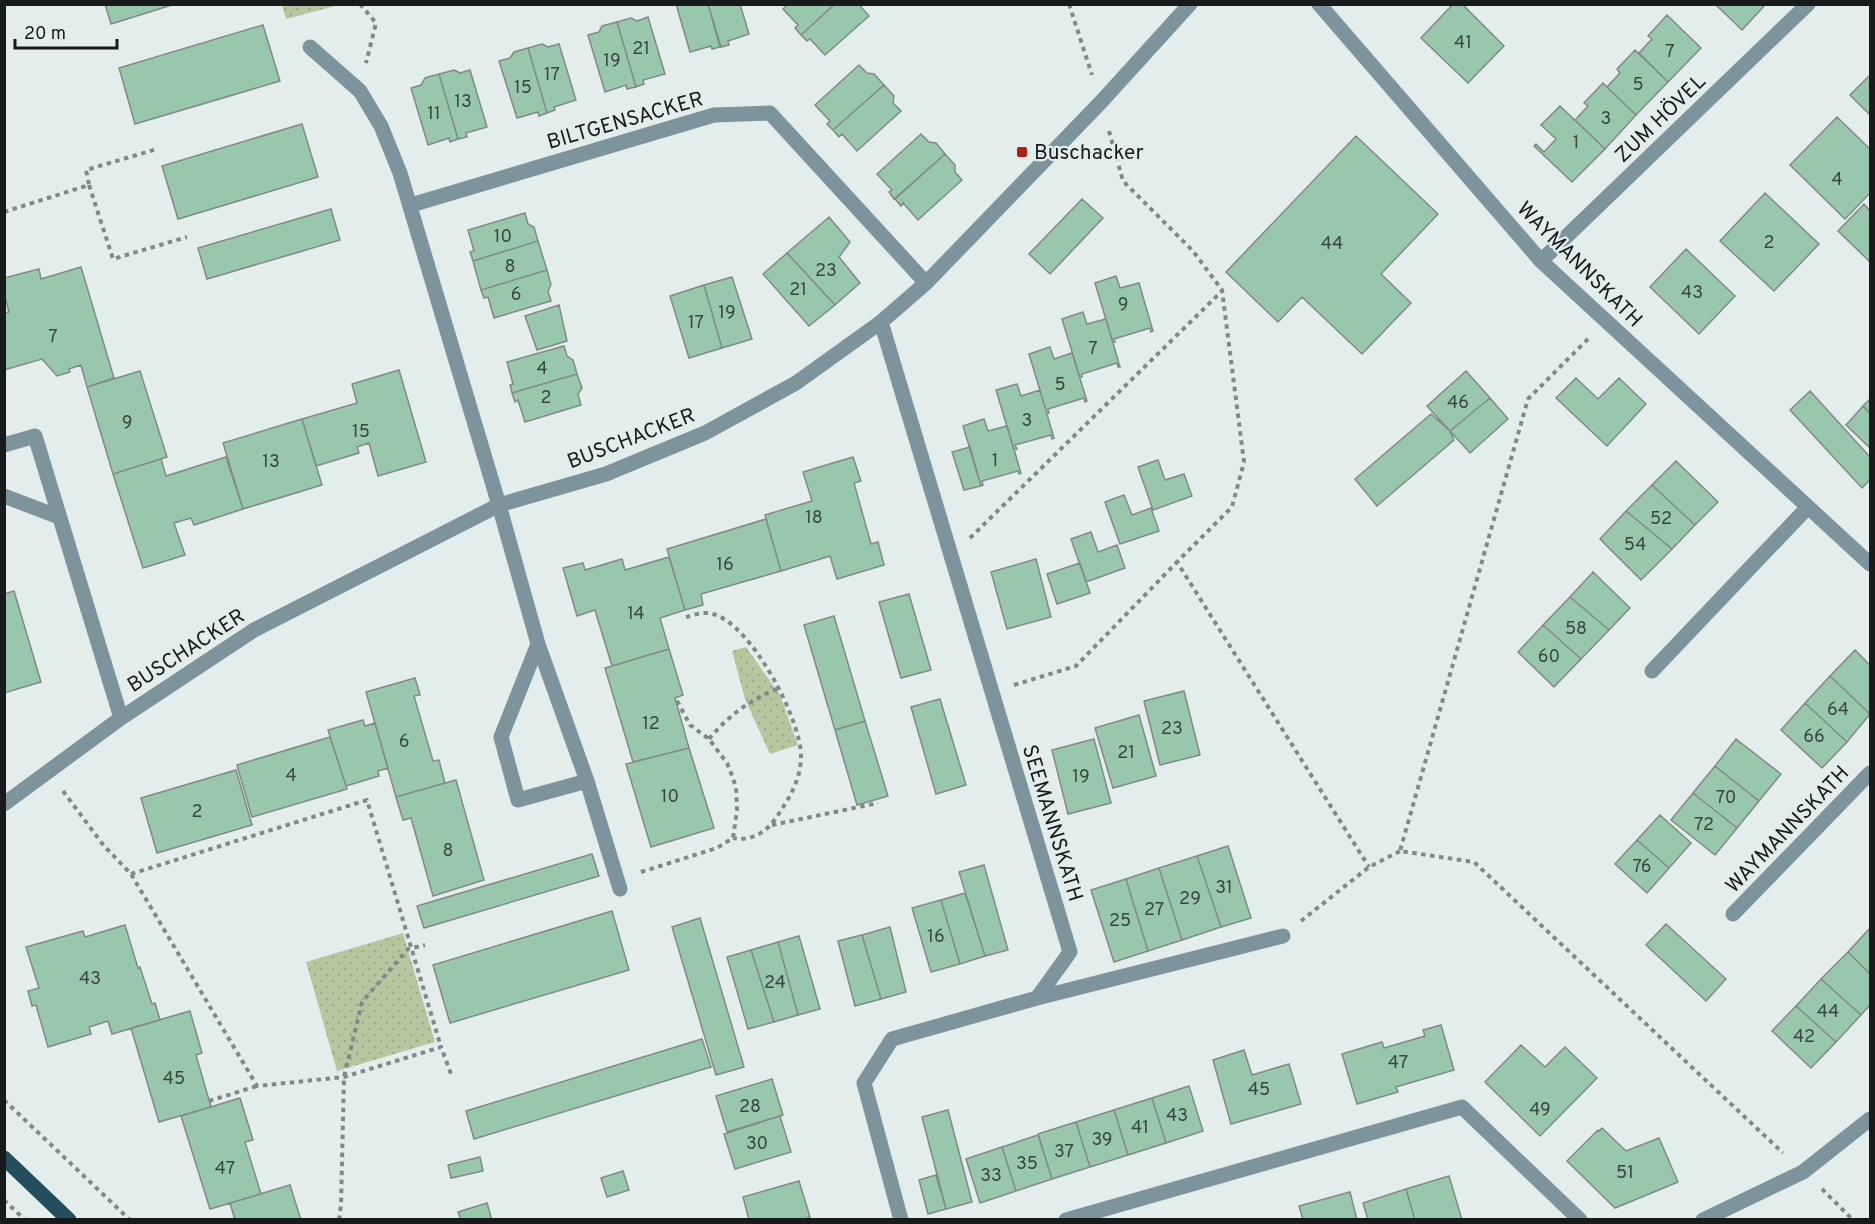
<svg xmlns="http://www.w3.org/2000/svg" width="1875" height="1224" viewBox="0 0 1875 1224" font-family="Overpass,sans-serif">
<defs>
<pattern id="grass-dots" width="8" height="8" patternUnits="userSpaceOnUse" patternTransform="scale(1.5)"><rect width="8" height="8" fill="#b6c7a0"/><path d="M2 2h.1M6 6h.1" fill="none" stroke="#9caa89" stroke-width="1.8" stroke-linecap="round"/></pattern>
</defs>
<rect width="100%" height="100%" fill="#e2edec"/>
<path fill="url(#grass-dots)" d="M282 5V4L339 5 286 19Z
M746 647 780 695 798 745 770 754 745 699 732 651Z
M403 933 435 1042 337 1071 306 962Z"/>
<path fill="#98c7ab" stroke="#828a85" stroke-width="1.5" d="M105 4H175L111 24Z
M676 4H708L720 47 712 49 711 46 690 52Z
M708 4H740L749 34 728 41 729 45 721 47Z
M788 4H835L801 35 795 28 798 25 783 9Z
M835 4H861V7L869 16 825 55 810 39 807 41 801 35Z
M1453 4H1462L1504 46 1468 83 1421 38Z
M1715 4H1766L1742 30Z
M1667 15 1701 48 1668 82 1639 53 1652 39 1648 36Z
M648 17 665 74 643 80 644 84 636 87 617 22 631 18 637 21Z
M617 22 636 87 627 89 626 85 605 92 588 35 599 32 602 26Z
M263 25 280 81 135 124 119 68Z
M542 44 548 47 559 44 576 100 554 107 555 110 547 113 528 48Z
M528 48 547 113 539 116 538 112 517 118 499 61 510 58 514 52Z
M1635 50 1668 82 1636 115 1607 87 1620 73 1617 69Z
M859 65 867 73 874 74 884 85 833 130 827 124 830 121 815 105Z
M454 70 460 73 470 70 487 127 466 133 467 137 458 139 439 74Z
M439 74 458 139 450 142 449 138 428 145 411 88 421 85 425 78Z
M1870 75V115L1850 95Z
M1603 83 1636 115 1605 149 1575 120 1588 106 1584 103Z
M884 85 894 96 893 103 901 111 857 151 842 134 839 137 833 130Z
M1560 106 1605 149 1572 182 1534 146 1536 144 1544 152 1556 139 1541 125Z
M1837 117 1870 149V193L1845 219 1790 165Z
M302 124 318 177 178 219 162 166Z
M921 134 929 142 936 143 945 154 894 199 889 192 892 190 877 174Z
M1356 136 1438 214 1381 274 1411 303 1362 354 1302 297 1278 322 1226 272Z
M945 154 955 165V172L962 180 918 220 903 203 901 206 895 199Z
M1765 193 1819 244 1774 291 1720 241Z
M1082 199 1103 218 1050 274 1029 254Z
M1864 204 1870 211V259L1869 261 1838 231Z
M331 209 340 240 207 279 198 248Z
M525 213 528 224 534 227 538 241 473 261 470 252 474 251 468 230Z
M829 217 850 242 839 257 860 283 835 305 787 253Z
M538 241 547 270 481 290 473 261Z
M1686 249 1735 296 1699 334 1650 287Z
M787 253 835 305 809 326 763 274Z
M81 267 114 378 87 387 81 365 69 369 70 372 57 376 42 359 4 370V313L9 312 4 294V278L39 269 41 279Z
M547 270 551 285 548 291 551 301 494 318 488 297 484 298 481 290Z
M1116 276 1120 288 1139 283 1153 331 1151 332 1150 328 1114 339 1115 342 1113 343 1095 283Z
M732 277 752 339 722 348 704 285Z
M704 285 722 348 689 358 670 296Z
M559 305 567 341 537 350 525 316Z
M1083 312 1087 324 1106 319 1120 367H1118L1117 363 1082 374V377L1080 378 1062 319Z
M564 346 567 356 573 360 577 374 512 393 510 385 513 384 507 362Z
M1050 347 1054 359 1072 353 1087 401 1085 402 1084 398 1048 409 1049 413 1047 414 1029 354Z
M399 370 426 462 378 476 369 443 357 447 359 453 316 466 302 419 357 403 352 384Z
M140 371 167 457 113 474 87 387Z
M1466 371 1490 398 1450 431 1427 406Z
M577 374 582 388 578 394 581 405 525 422 518 400 515 402 512 393Z
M1576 378 1598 399 1619 378 1646 404 1607 446 1556 398Z
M1017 384 1021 396 1040 390 1054 438 1052 439 1051 435 1015 445 1017 449 1014 450 996 390Z
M1810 391 1870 457V480L1862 488 1790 410Z
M1490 398 1508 419 1470 453 1450 431Z
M1870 399V413L1863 406Z
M1863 406 1870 413V448L1846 425Z
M1431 414 1450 431 1454 440 1377 506 1355 479Z
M302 419 322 485 243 509 223 443Z
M984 419 988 431 1007 426 1021 473 1019 474 1018 471 982 481 983 485 981 486 963 426Z
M970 447 981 486 964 490 952 452Z
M226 457 243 509 194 525 191 518 174 523 185 555 143 568 113 474 161 459 166 476Z
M853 457 861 481 854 483 871 544 878 542 884 565 837 579 830 556 781 571 765 515 812 501 803 472Z
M1158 460 1165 480 1184 474 1192 496 1153 510 1138 467Z
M1676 461 1718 502 1695 525 1652 485Z
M1652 485 1695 525 1672 549 1626 511Z
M1124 495 1132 515 1151 508 1159 531 1120 544 1105 502Z
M1626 511 1672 549 1641 580 1600 539Z
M766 519 781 571 701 594 703 605 685 610 667 549Z
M1091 532 1098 552 1117 545 1125 568 1086 582 1071 539Z
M669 557 685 610 660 618 669 649 612 666 595 610 577 616 563 568 583 563 585 570 622 559 625 570Z
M1036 559 1051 617 1007 629 991 572Z
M1080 563 1090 593 1057 604 1047 574Z
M1593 572 1630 608 1609 630 1570 597Z
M14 591 41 682 4 693V594Z
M909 594 931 670 901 678 879 602Z
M1570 597 1609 630 1581 659 1543 625Z
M834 616 865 721 835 730 804 625Z
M1543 625 1581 659 1554 687 1518 652Z
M669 649 683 695 675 698 689 748 633 762 605 668Z
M1855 650 1870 665V714L1830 676Z
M1830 676 1870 714 1847 742 1805 703Z
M415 678 420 695 414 696 433 761 439 760 445 783 396 797 366 692Z
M1184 691 1200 755 1160 765 1144 701Z
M940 699 966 785 936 794 911 707Z
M1805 703 1847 742 1822 768 1781 730Z
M1139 715 1156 776 1113 788 1095 728Z
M363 720 365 726 375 723 388 768 378 771 379 776 346 786 328 730Z
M865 721 888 796 857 805 835 730Z
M330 737 347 789 252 817 237 765Z
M1094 739 1111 803 1068 814 1052 750Z
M1736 739 1781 774 1759 801 1715 766Z
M689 748 714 828 651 847 626 764Z
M1715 766 1759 801 1737 828 1693 793Z
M236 770 252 825 157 853 141 798Z
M456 780 484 880 433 896 411 818 403 820 396 797Z
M1693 793 1737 828 1715 855 1671 820Z
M1660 815 1691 843 1669 868 1637 840Z
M1637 840 1669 868 1647 893 1615 864Z
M1228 846 1251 918 1221 927 1197 856Z
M592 854 599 876 424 928 417 906Z
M1197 856 1221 927 1182 940 1159 868Z
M984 865 1008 950 985 956 959 872Z
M1159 868 1182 940 1148 951 1126 879Z
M1126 879 1148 951 1114 962 1091 890Z
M965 893 985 956 960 964 941 900Z
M941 900 960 964 931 972 912 908Z
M612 911 629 970 450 1023 433 965Z
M700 918 744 1067 716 1075 672 927Z
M1666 924 1726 979 1706 1001 1646 945Z
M125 925 138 968 140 967 152 1004 155 1003 160 1020 112 1034 108 1021 89 1027 91 1034 48 1047 36 1005 32 1006 28 991 39 988 26 947 83 931 85 937Z
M890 927 906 992 881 999 862 935Z
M1870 928V974L1848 952Z
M862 935 881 999 855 1006 838 941Z
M799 936 820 1009 798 1015 778 942Z
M778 942 798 1015 774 1022 751 950Z
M751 950 774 1022 748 1029 727 957Z
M1848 952 1870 974V1005L1861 1015 1821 979Z
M1821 979 1861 1015 1836 1042 1796 1006Z
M1796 1006 1836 1042 1811 1068 1772 1031Z
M190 1011 202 1053 196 1055 211 1107 159 1122 131 1028Z
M1441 1025 1454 1070 1396 1087 1398 1092 1357 1104 1342 1054 1382 1042 1384 1048 1425 1036 1423 1030Z
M702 1039 711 1067 474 1139 466 1111Z
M1521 1045 1545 1067 1565 1047 1597 1078 1540 1136 1485 1082Z
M1244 1050 1252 1075 1289 1064 1301 1104 1231 1124 1213 1060Z
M772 1079 783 1115 727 1132 716 1096Z
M1189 1086 1203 1131 1166 1143 1152 1098Z
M240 1098 253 1140 245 1142 261 1194 210 1209 181 1116Z
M1152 1098 1166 1143 1128 1155 1114 1110Z
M948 1110 972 1202 946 1209 922 1117Z
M1114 1110 1128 1155 1090 1167 1076 1122Z
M780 1116 791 1152 735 1169 724 1134Z
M1076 1122 1090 1167 1052 1179 1038 1134Z
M1602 1128 1626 1151 1659 1138 1678 1182 1615 1208 1567 1161 1598 1130 1599 1131Z
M1038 1135 1052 1179 1016 1191 1002 1147Z
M1002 1147 1016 1191 980 1203 966 1159Z
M480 1157 483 1171 451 1178 448 1165Z
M623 1171 629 1190 607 1197 601 1178Z
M936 1175 946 1209 928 1214 919 1180Z
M1449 1176 1462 1220H1415L1406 1189Z
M799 1181 810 1217 801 1220H749L743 1197Z
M290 1185 301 1220H235L230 1203Z
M1406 1189 1415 1220H1368L1363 1203Z
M1350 1192 1357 1220H1303L1299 1206Z
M487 1203 492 1220H461L458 1212Z"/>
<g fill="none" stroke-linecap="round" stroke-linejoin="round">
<path stroke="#818988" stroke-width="4" stroke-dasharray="4.5 4.5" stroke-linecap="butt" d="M360 4 376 23 366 63
M1069 4 1092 75
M1109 131 1123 181 1193 251 1222 290 1244 462 1232 507 1177 562 1369 867
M89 185 113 259 187 237
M4 212 89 185 86 170 157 149
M1588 339 1528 399 1400 851 1474 862 1783 1153
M970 538 1222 291
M686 617C694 615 704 611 713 614 751 624 801 719 801 756 801 779 790 797 778 815 768 831 752 842 733 838
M1014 685 1076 666 1177 562
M709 739C729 715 750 700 779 688
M63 791 104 846 131 874 257 1086 344 1077 441 1047 451 1074
M772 825 878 803
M641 872 717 848 733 838 737 810 736 788 733 778 727 763 709 739 690 725 676 699
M131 874 367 800 441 1047
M1301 921 1369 867 1400 851
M4 1100 130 1220
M209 1101 257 1086
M1822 1189 1853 1220
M4 1200 25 1220
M339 1220 341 1205 344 1077 362 1002 408 949 425 945"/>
<path stroke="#7d949d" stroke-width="15" d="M1319 4 1541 261 1870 564
M310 47 360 91 381 126 400 173 499 505 538 644 587 781 620 889
M411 205 714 115 770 113 926 283
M1541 261 1808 4
M881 322 1070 952 1037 998 892 1039 864 1083 901 1220
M4 445 35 436 121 718
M4 496 59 517
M538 644 501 737 518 800 587 781
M1652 671 1808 507
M4 804 121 718 254 630 499 505 606 474 705 433 796 383 881 322 926 283 1101 102 1190 4
M1733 914 1870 773
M1037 998 1283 936
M1066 1220 1462 1107 1580 1220
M1703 1220 1803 1172 1870 1119"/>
<path stroke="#224e5d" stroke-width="15" d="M4 1158 69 1220"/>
</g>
<rect fill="#af2011" stroke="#e2edec" stroke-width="2" x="1016" y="146" width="12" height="12" rx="3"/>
<g text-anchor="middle" stroke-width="4.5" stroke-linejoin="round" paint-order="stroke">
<g font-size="18" fill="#37463f">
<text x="1463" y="48">41</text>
<text x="641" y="54">21</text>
<text x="1670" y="57">7</text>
<text x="612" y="66">19</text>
<text x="552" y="80">17</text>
<text x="1638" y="90">5</text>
<text x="523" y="93">15</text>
<text x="463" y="107">13</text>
<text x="434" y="119">11</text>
<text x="1606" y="124">3</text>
<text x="1576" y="148">1</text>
<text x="1837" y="185">4</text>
<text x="503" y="242">10</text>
<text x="1769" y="248">2</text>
<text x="1332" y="249">44</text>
<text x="510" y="272">8</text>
<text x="826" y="276">23</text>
<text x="798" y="295">21</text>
<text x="1692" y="298">43</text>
<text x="516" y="300">6</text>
<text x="1123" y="310">9</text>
<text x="727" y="318">19</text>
<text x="696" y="328">17</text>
<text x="53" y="342">7</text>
<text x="1093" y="354">7</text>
<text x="542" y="374">4</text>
<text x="1060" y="390">5</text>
<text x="546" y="403">2</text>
<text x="1458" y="408">46</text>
<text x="1027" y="426">3</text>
<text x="127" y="428">9</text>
<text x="361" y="437">15</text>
<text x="995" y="466">1</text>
<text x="271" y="467">13</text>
<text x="814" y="523">18</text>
<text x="1661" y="524">52</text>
<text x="1635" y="550">54</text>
<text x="725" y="570">16</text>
<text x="636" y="619">14</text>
<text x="1576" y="634">58</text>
<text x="1549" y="662">60</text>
<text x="1838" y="715">64</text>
<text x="651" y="729">12</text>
<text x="1172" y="734">23</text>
<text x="1814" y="742">66</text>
<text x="404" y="747">6</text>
<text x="1126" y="758">21</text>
<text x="291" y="781">4</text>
<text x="1081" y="782">19</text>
<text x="670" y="802">10</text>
<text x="1726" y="803">70</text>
<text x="197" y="817">2</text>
<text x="1704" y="830">72</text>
<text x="448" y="856">8</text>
<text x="1642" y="872">76</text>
<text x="1224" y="893">31</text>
<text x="1190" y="904">29</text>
<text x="1154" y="915">27</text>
<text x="1120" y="926">25</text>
<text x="936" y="942">16</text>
<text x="90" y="984">43</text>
<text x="775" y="988">24</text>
<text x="1828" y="1017">44</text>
<text x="1804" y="1042">42</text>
<text x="1398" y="1068">47</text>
<text x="174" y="1084">45</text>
<text x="1259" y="1095">45</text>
<text x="750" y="1112">28</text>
<text x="1540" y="1115">49</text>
<text x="1177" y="1121">43</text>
<text x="1140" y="1133">41</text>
<text x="1102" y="1145">39</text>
<text x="757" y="1149">30</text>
<text x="1064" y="1157">37</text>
<text x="1027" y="1169">35</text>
<text x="225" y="1174">47</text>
<text x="1625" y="1178">51</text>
<text x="991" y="1181">33</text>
</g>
<g font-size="21" fill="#171b1b" stroke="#e2edec">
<text transform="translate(1660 118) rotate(-44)" y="7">ZUM HÖVEL</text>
<text transform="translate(625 120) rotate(-16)" y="7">BILTGENSACKER</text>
<text transform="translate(1580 264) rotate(45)" y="7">WAYMANNSKATH</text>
<text transform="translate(631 438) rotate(-21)" y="7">BUSCHACKER</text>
<text transform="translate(186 650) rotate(-33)" y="7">BUSCHACKER</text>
<text transform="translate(1053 823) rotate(73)" y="7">SEEMANNSKATH</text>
<text transform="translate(1787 829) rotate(-46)" y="7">WAYMANNSKATH</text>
</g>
<g font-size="21" fill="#171b1b" stroke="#e2edec" text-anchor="start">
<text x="1034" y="159">Buschacker</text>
</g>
</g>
<rect width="1875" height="1224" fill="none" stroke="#171b1b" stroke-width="12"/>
<path d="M15 39v9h102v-9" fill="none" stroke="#171b1b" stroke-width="3"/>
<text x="24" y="39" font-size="18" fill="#171b1b" stroke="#e2edec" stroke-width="4.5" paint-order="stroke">20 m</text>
</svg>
